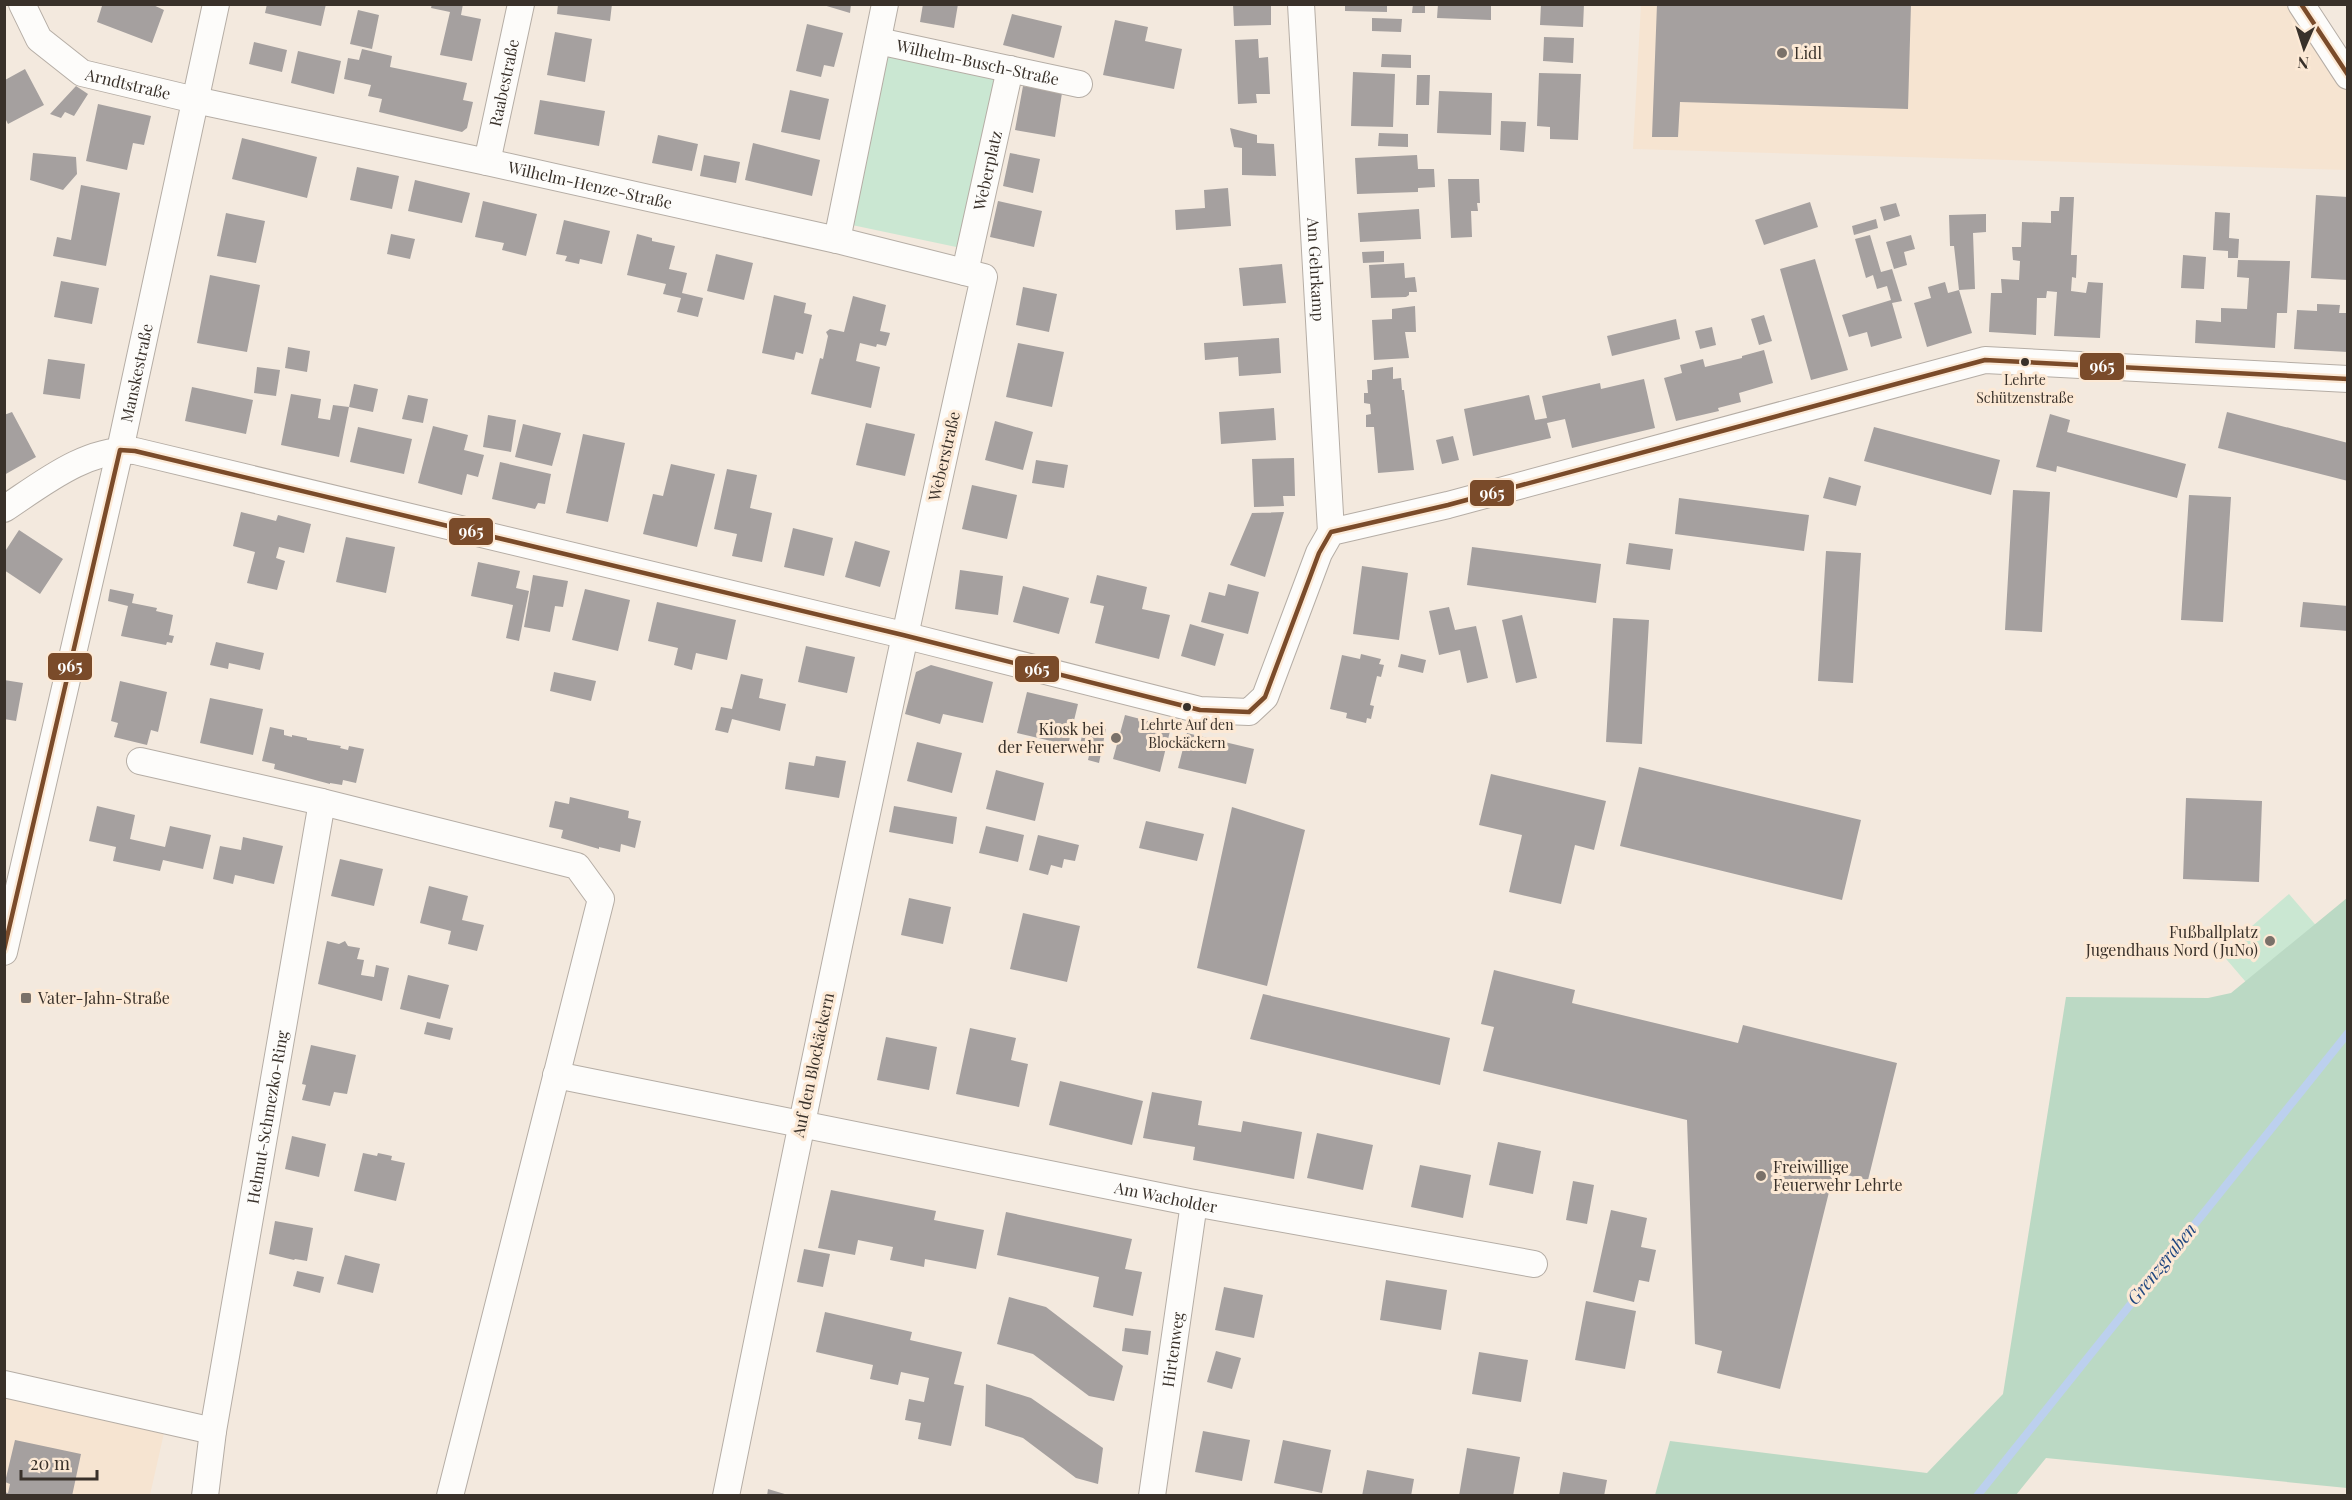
<svg xmlns="http://www.w3.org/2000/svg" width="2352" height="1500" viewBox="0 0 2352 1500" font-family="'Playfair Display',serif">
<rect width="100%" height="100%" fill="#f3e9de"/>
<path fill="#f6e4d1" d="M1641 5H2290L2347 92V170L1633 149Z
M5 1396 164 1433 150 1495 5 1496Z"/>
<path fill="#cae7d2" d="M888 51 997 75 961 248 852 225Z
M2289 894 2320 930 2251 988 2221 953Z"/>
<path fill="#bbd9c4" d="M2347 898V1488L2046 1458 2016 1495H1655L1670 1441 1927 1473 2003 1394 2066 997 2208 998 2231 993Z"/>
<g fill="none" stroke-linecap="round" stroke-linejoin="round">
<path stroke="#bcd0ee" stroke-width="8" d="M1977 1496 2348 1033"/>
</g>
<path fill="#a5a09f" d="M98 4H151L164 10 152 43 97 22 102 6Z
M267 4H326L321 26 265 13Z
M432 4H463L461 15 481 19 472 61 440 55 450 12 431 8Z
M558 4H612L610 21 557 14Z
M820 4H851L850 13Z
M923 4H958L954 28 920 22Z
M1233 4H1271V25L1234 26Z
M1345 4H1387V12L1345 11Z
M1413 4H1425V13H1412Z
M1438 4H1491V20L1437 18Z
M1541 4H1584L1583 27 1540 25Z
M1657 4H1911L1908 109 1680 102 1678 137H1652Z
M358 10 379 15 372 49 350 44Z
M1012 14 1062 26 1054 58 1003 45Z
M1372 18 1402 19 1401 32 1372 31Z
M1115 20 1148 27 1145 41 1182 49 1174 89 1103 75Z
M807 24 843 33 834 67 824 65 821 77 796 71Z
M555 32 592 39 585 82 547 75Z
M1544 37 1574 38 1573 63 1543 61Z
M1258 39 1259 58 1268 57 1270 94H1256L1257 103 1238 104 1235 40Z
M254 42 287 50 282 72 249 64Z
M362 49 392 56 390 67 467 83 463 100 473 102 467 128 462 132 379 112 382 99 368 96 371 85 344 79 348 58 359 60Z
M298 51 341 61 334 94 291 83Z
M1382 54 1411 55V68L1381 67Z
M25 69 44 105 8 124 5 118V80Z
M1353 72 1395 74 1393 127 1351 126Z
M1539 73 1581 74 1578 140 1550 139V127L1537 126Z
M1417 75H1430L1429 105H1416Z
M76 86 88 94 74 116 65 112 61 118 50 114Z
M1023 86 1062 93 1055 137 1015 130Z
M790 90 829 99 820 140 781 132Z
M1439 91 1492 93 1491 135 1437 133Z
M540 100 605 111 599 146 534 134Z
M98 104 151 116 144 145 133 143 127 170 86 161Z
M1501 121 1526 122 1524 152 1500 150Z
M1230 128 1257 135V143L1274 144 1276 176 1242 175V148L1234 147Z
M1379 133 1408 134V147L1378 146Z
M658 135 698 144 692 171 652 163Z
M242 138 317 157 307 198 232 179Z
M753 143 820 160 812 196 745 180Z
M33 153 76 157 77 174 63 190 30 180Z
M1010 153 1040 159 1033 193 1003 186Z
M704 155 740 162 736 183 700 176Z
M1417 155 1418 169H1434L1435 187 1418 188V192L1357 194 1355 158Z
M357 167 399 176 392 209 350 200Z
M1448 179H1479L1480 203H1477L1478 211H1471L1472 237 1451 238Z
M415 180 470 193 462 223 408 211Z
M81 185 120 193 106 266 53 256 57 237 71 240Z
M1228 188 1231 226 1176 230 1175 210 1205 208 1204 190Z
M2316 195 2348 197V280L2311 278Z
M2060 197H2074L2071 255H2077L2076 278 2072 277 2071 291 2086 293 2088 282 2103 283 2100 338 2054 336 2057 292 2047 291 2046 298H2037L2036 335 1989 332 1991 293H2002L2001 279 2019 280 2020 261 2013 260 2012 247H2021L2022 222 2051 223V211H2059Z
M483 201 537 214 526 256 502 250 504 243 475 237Z
M998 201 1042 211 1034 247 990 237Z
M1810 202 1818 227 1764 245 1755 220Z
M1896 203 1900 216 1884 221 1880 207Z
M1419 209 1421 239 1360 242 1358 213Z
M2215 212 2230 213 2229 238 2239 239 2238 258H2228V251L2213 250Z
M226 213 265 221 256 263 217 256Z
M1986 214V232L1973 233 1975 289 1959 290 1972 333 1927 347 1914 303 1931 298 1928 287 1945 282 1948 293 1959 290 1954 246H1950L1949 215Z
M1876 219 1878 228 1854 235 1852 226Z
M564 220 610 231 602 264 580 259 579 264 565 261 567 256 556 254Z
M391 234 415 239 410 259 387 254Z
M637 234 652 238V241L675 246 669 269 687 273 682 293 703 298 698 317 677 312 681 298 663 294 666 284 627 275Z
M1870 235 1881 272 1892 269 1902 301 1892 303 1902 338 1871 347 1867 332 1849 337 1842 315 1891 300 1887 286 1877 289 1873 275 1866 278 1855 239Z
M1911 235 1915 249 1904 252 1907 265 1894 269 1886 242Z
M1384 251V262L1363 263 1362 252Z
M716 254 753 263 744 300 707 291Z
M2183 255 2206 257 2204 289 2181 288Z
M1815 259 1848 370 1811 380 1780 269Z
M2238 260 2290 261 2287 313H2277L2275 348 2195 343 2196 320 2221 322V308L2247 309 2249 278 2237 277Z
M1404 263 1405 278 1415 277 1417 292H1409V295L1406 297 1371 298 1369 265Z
M1282 264 1286 303 1243 306 1239 268Z
M210 275 260 285 247 352 197 343Z
M61 281 99 288 92 324 54 317Z
M1023 287 1057 294 1049 332 1016 325Z
M774 295 806 303 804 313 812 315 803 354 796 352 794 360 762 353Z
M853 296 886 305 880 331 890 333 886 346 877 344 876 347 860 343 856 361 880 367 871 408 811 394 820 358 823 359 828 336 826 332 830 329 844 332Z
M2317 304 2340 305 2339 313H2348V352L2294 349 2297 310 2317 311Z
M1415 306 1416 332H1405L1409 358 1374 360 1372 320 1392 319V309Z
M1764 315 1772 341 1759 345 1751 319Z
M1676 319 1680 339 1612 356 1607 336Z
M1712 327 1716 345 1700 349 1695 331Z
M1279 338 1281 373 1239 376 1238 357 1205 360 1204 343Z
M1018 343 1064 352 1052 407 1006 397Z
M288 347 310 351 307 372 285 368Z
M1764 350 1773 383 1739 393 1741 402 1718 408 1719 411 1676 421 1664 378 1682 373 1680 365 1703 359 1705 367 1742 358V356Z
M48 359 85 364 80 399 43 394Z
M257 367 280 370 276 396 254 393Z
M1393 367V379L1401 378 1402 390H1404L1414 470 1378 473 1374 427H1366V415L1371 414 1370 404 1364 403V393H1368L1367 380H1372V370Z
M1644 379 1655 428 1572 448 1565 419 1547 423 1551 438 1473 456 1464 409 1529 395 1535 420 1547 418 1542 396 1600 383 1601 389Z
M354 384 378 389 373 412 349 407Z
M192 387 253 400 246 434 185 421Z
M291 394 321 399 318 418 330 420 333 405 349 407 339 457 281 445Z
M408 395 428 399 423 423 402 419Z
M1274 408 1276 440 1221 444 1219 412Z
M12 412 36 457 4 475V415Z
M2227 412 2348 443V481L2218 448Z
M2050 414 2070 420 2067 432 2186 464 2177 498 2057 466 2056 472 2036 467Z
M488 415 516 420 511 452 483 447Z
M995 421 1033 432 1023 470 985 460Z
M866 423 915 434 905 476 856 465Z
M523 424 561 433 552 466 515 457Z
M433 426 468 435 464 450 484 455 478 477 467 474 462 495 418 483Z
M358 427 412 439 404 474 350 462Z
M1874 427 2000 460 1991 495 1864 461Z
M583 434 625 443 608 522 566 513Z
M1453 436 1459 460 1442 464 1436 440Z
M1294 458 1295 496H1283L1284 506 1254 507 1252 459Z
M1036 460 1068 465 1064 488 1032 483Z
M500 462 551 474 545 504 538 503 535 509 492 499Z
M671 464 715 474 697 547 643 534 653 494 663 496Z
M727 469 757 475 750 508 772 513 762 562 732 556 737 534 714 529Z
M1829 477 1861 486 1856 506 1823 498Z
M972 485 1017 495 1007 539 962 529Z
M2013 490 2050 492 2042 632 2005 630Z
M2189 495 2231 497 2223 622 2181 620Z
M1679 498 1809 515 1804 551 1675 534Z
M241 512 276 521 278 515 311 524 304 553 279 547 276 558 285 561 277 590 247 583 255 552 233 546Z
M1284 512 1265 577 1230 565 1252 513Z
M793 528 833 538 824 576 784 567Z
M19 530 63 559 40 594 4 570V553Z
M346 537 395 547 386 593 336 582Z
M855 541 890 551 880 587 845 577Z
M1629 543 1673 549 1670 570 1626 564Z
M1472 547 1601 564 1596 603 1467 585Z
M1826 551 1861 553 1853 683 1818 681Z
M478 562 520 571 516 588 529 591 519 641 506 638 513 605 471 596Z
M1362 566 1408 573 1399 640 1353 634Z
M960 570 1003 576 998 615 955 609Z
M533 575 568 581 563 607 555 606 550 632 524 627Z
M1097 575 1147 587 1142 609 1170 615 1159 659 1095 643 1104 606 1090 603Z
M1228 584 1259 592 1248 634 1201 622 1209 592 1225 596Z
M1023 586 1069 598 1059 634 1013 622Z
M110 589 134 594 132 603 157 608 156 611 173 615 169 635 174 636 172 643 167 642 166 645 121 636 128 606 108 601Z
M585 589 630 600 618 651 572 640Z
M657 602 736 620 727 660 696 653 692 670 674 665 678 648 648 641Z
M2303 602 2348 606V631L2300 627Z
M1449 607 1455 630 1476 626 1488 678 1467 683 1460 650 1439 655 1429 611Z
M1522 615 1537 678 1516 683 1502 620Z
M1613 618 1649 620 1642 744 1606 742Z
M1190 624 1224 634 1215 666 1181 656Z
M216 642 264 653 260 670 229 663 228 669 210 665Z
M806 646 855 657 847 693 798 682Z
M1361 654 1381 659 1379 664 1384 665 1381 677 1377 676 1370 705 1374 706 1371 719 1367 718 1366 723 1346 718 1347 713 1330 709 1342 655 1360 659Z
M1401 654 1426 660 1423 673 1398 667Z
M931 665 993 682 983 723 943 714 940 724 905 714 916 672Z
M554 672 596 681 591 701 550 691Z
M741 674 763 679 759 698 786 704 780 731 732 719 728 733 715 730 721 707 732 709Z
M4 680 23 683 16 721 4 719Z
M120 681 167 692 158 732 151 730 147 745 114 737 118 723 111 721Z
M1027 692 1078 704 1068 745 1017 733Z
M210 698 263 709 253 755 200 743Z
M1125 715 1171 727 1160 772 1113 759Z
M1085 724 1106 729 1099 763 1088 760 1091 747 1080 744Z
M270 727 284 730V735L292 737V735L307 738V740L341 746 340 748 348 750 349 746 364 749 356 783 343 780 342 785 330 783V784L274 769 275 764 262 761Z
M1187 733 1254 749 1246 784 1178 768Z
M917 742 962 753 952 793 907 781Z
M816 756 846 761 839 798 785 789 789 762 814 766Z
M1639 767 1861 820 1842 900 1620 846Z
M996 770 1044 783 1035 821 986 809Z
M1491 774 1606 801 1594 850 1575 845 1561 904 1509 892 1522 835 1479 825Z
M570 797 629 811 628 818 641 821 635 848 621 844 620 852 599 847V849L561 838 563 830 549 827 555 801 569 804Z
M2186 798 2262 801 2259 882 2183 879Z
M97 806 135 815 130 839 165 847 170 826 211 835 203 869 163 860 160 871 113 861 116 847 89 841Z
M894 806 957 817 953 844 889 832Z
M1232 807 1305 830 1267 986 1197 968Z
M1146 821 1204 834 1197 861 1139 848Z
M986 826 1024 835 1018 862 979 853Z
M1038 835 1079 845 1075 861 1064 859 1062 868 1051 865 1048 875 1029 870Z
M243 837 283 846 274 884 235 875 233 884 213 879 220 846 241 850Z
M340 859 383 869 374 906 331 896Z
M429 886 468 896 462 920 484 925 477 951 448 944 451 931 420 923Z
M909 898 951 907 943 944 901 935Z
M1023 913 1080 926 1067 982 1010 969Z
M327 941 339 944 345 941 348 946 360 948 357 959 364 960 361 975 374 977 376 965 389 968 382 1001 318 984Z
M1494 970 1575 990 1572 1003 1738 1043 1743 1025 1897 1063 1868 1180 1834 1172 1780 1389 1717 1373 1722 1351 1695 1344 1687 1120 1483 1071 1494 1027 1481 1024Z
M408 975 449 985 440 1019 400 1009Z
M1263 994 1450 1038 1440 1085 1250 1039Z
M427 1022 453 1028 450 1040 424 1034Z
M970 1028 1016 1038 1011 1060 1028 1064 1019 1107 956 1094Z
M886 1037 937 1047 929 1090 877 1080Z
M311 1045 356 1055 347 1094 334 1092 330 1106 302 1100 306 1085 302 1084Z
M1060 1081 1143 1101 1132 1145 1049 1125Z
M1152 1092 1202 1101 1198 1125 1241 1132 1243 1121 1302 1132 1294 1179 1193 1160 1195 1147 1143 1138Z
M1317 1133 1373 1145 1363 1190 1307 1178Z
M292 1136 326 1144 319 1177 285 1169Z
M1498 1142 1541 1151 1533 1194 1489 1185Z
M363 1153 377 1156 378 1153 392 1156 391 1160 405 1163 396 1201 354 1191Z
M1420 1165 1471 1175 1463 1218 1411 1207Z
M1573 1181 1594 1185 1587 1224 1566 1220Z
M831 1190 936 1211 934 1220 984 1230 976 1269 925 1259 924 1267 890 1260 893 1247 858 1240 855 1255 818 1248Z
M1611 1210 1647 1218 1641 1247 1656 1250 1649 1282 1639 1280 1634 1302 1593 1292Z
M1006 1212 1132 1239 1125 1269 1142 1272 1133 1316 1093 1307 1099 1277 997 1255Z
M275 1221 313 1228 307 1261 295 1259 294 1260 269 1254Z
M804 1249 830 1254 823 1287 797 1282Z
M345 1255 380 1264 373 1293 337 1284Z
M297 1271 324 1277 320 1293 293 1286Z
M1386 1280 1447 1290 1441 1330 1380 1320Z
M1224 1287 1263 1295 1254 1338 1215 1330Z
M1009 1297 1046 1307 1123 1366 1114 1401 1089 1396 1033 1354 997 1344Z
M1586 1301 1636 1311 1625 1369 1575 1360Z
M825 1312 912 1332 910 1340 962 1352 954 1384 964 1386 951 1446 918 1439 921 1423 905 1420 909 1399 924 1402 929 1378 901 1372 898 1385 870 1379 873 1365 816 1352Z
M1125 1328 1151 1331 1148 1355 1122 1351Z
M1216 1351 1241 1358 1232 1389 1207 1382Z
M1479 1352 1528 1360 1521 1402 1472 1394Z
M986 1384 1031 1398 1103 1448 1098 1484 1076 1478 1023 1438 985 1426Z
M1203 1431 1250 1440 1242 1481 1195 1472Z
M15 1440 81 1454 72 1496H4V1492L8 1493 10 1484 5 1482Z
M1283 1440 1331 1450 1322 1493 1274 1483Z
M1467 1448 1520 1457 1513 1496H1459Z
M1367 1470 1414 1479 1411 1496H1362Z
M1563 1472 1607 1480 1604 1496H1559Z
M768 1489 788 1495V1496H767Z"/>
<g fill="none" stroke-linecap="round" stroke-linejoin="round">
<defs>
<g id="street">
<path id="s1" d="M22 4 39 39 82 73 195 100 487 162 837 240 984 277C893 682 808 1088 726 1496"/>
<path id="s2" d="M1301 4 1331 532"/>
<path d="M2301 4 2348 76"/>
<path id="s3" d="M878 41 1079 84"/>
<path id="s4" d="M487 162 521 4"/>
<path d="M837 240 885 4"/>
<path id="s5" d="M965 272 1010 69"/>
<path d="M4 509C42 484 87 447 135 451L903 635 1200 710 1249 712 1265 697 1319 553 1331 532 1448 505 1985 360 2348 379"/>
<path d="M140 761 322 802 577 866 601 899 450 1496"/>
<path id="s6" d="M4 952 120 450 216 4"/>
<path id="s7" d="M556 1075 1194 1203 1534 1264"/>
<path d="M4 1384 213 1431"/>
<path id="s8" d="M205 1496 213 1431 322 802"/>
<path id="s9" d="M1152 1496 1194 1203"/>
</g>
</defs>
<use href="#street" stroke="#b5ada5" stroke-width="28"/>
<use href="#street" stroke="#fdfcfa" stroke-width="26"/>
<defs>
<path id="bus-1" d="M2301 4 2348 75
M4 950 120 450 135 451 903 635 1200 710 1249 712 1265 697 1319 553 1331 532 1448 505 1985 360 2348 379"/>
</defs>
<use href="#bus-1" stroke="#fce9d5" stroke-width="9"/>
<use href="#bus-1" stroke="#7a4b2a" stroke-width="4.5"/>
</g>
<g fill="#7a7169" stroke="#fce9d5" stroke-width="2">
<circle cx="1782" cy="53" r="6"/>
<circle cx="1116" cy="738" r="6"/>
<circle cx="2270" cy="941" r="6"/>
<rect x="20" y="992" width="12" height="12" rx="3"/>
<circle cx="1761" cy="1176" r="6"/>
</g>
<g fill="#39312a" stroke="#fce9d5" stroke-width="2">
<circle cx="2025" cy="362" r="5"/>
<circle cx="1187" cy="707" r="5"/>
</g>
<g text-anchor="middle" stroke-width="6" stroke-linejoin="round" paint-order="stroke">
<g font-size="14" fill="#39312a" stroke="#fce9d5">
<text x="2025" y="385">Lehrte<tspan x="2025" dy="18">Schützenstraße</tspan></text>
<text x="1187" y="730">Lehrte Auf den<tspan x="1187" dy="18">Blockäckern</tspan></text>
</g>
<g font-size="16" fill="#39312a" stroke="#fce9d5" text-anchor="start">
<text x="1794" y="59">Lidl</text>
<text x="1104" y="735" text-anchor="end">Kiosk bei<tspan x="1104" dy="18">der Feuerwehr</tspan></text>
<text x="2258" y="938" text-anchor="end">Fußballplatz<tspan x="2258" dy="18">Jugendhaus Nord (JuNo)</tspan></text>
<text x="38" y="1004">Vater-Jahn-Straße</text>
<text x="1773" y="1173">Freiwillige<tspan x="1773" dy="18">Feuerwehr Lehrte</tspan></text>
</g>
<g font-size="16" fill="#39312a" stroke="#fce9d5">
<text dy="6" stroke="none"><textPath href="#s3" startOffset="102">Wilhelm-Busch-Straße</textPath></text>
<text dy="6" stroke="none"><textPath href="#s1" startOffset="141">Arndtstraße</textPath></text>
<text dy="6" stroke="none"><textPath href="#s4" startOffset="81">Raabestraße</textPath></text>
<text dy="6" stroke="none"><textPath href="#s5" startOffset="104">Weberplatz</textPath></text>
<text dy="6" stroke="none"><textPath href="#s1" startOffset="614">Wilhelm-Henze-Straße</textPath></text>
<text dy="6" stroke="none"><textPath href="#s2" startOffset="266">Am Gehrkamp</textPath></text>
<text dy="6" stroke="none"><textPath href="#s6" startOffset="594">Manskestraße</textPath></text>
<text transform="translate(944 456) rotate(-77)" y="6">Weberstraße</text>
<text transform="translate(813 1065) rotate(-78)" y="6">Auf den Blockäckern</text>
<text dy="6" stroke="none"><textPath href="#s8" startOffset="384">Helmut-Schmezko-Ring</textPath></text>
<text dy="6" stroke="none"><textPath href="#s7" startOffset="622">Am Wacholder</textPath></text>
<text dy="6" stroke="none"><textPath href="#s9" startOffset="148">Hirtenweg</textPath></text>
</g>
<g font-size="18" font-style="italic" fill="#204780" stroke="#fce9d5">
<text transform="translate(2162 1264) rotate(-51)" y="6">Grenzgraben</text>
</g>
</g>
<g stroke="#fce9d5" stroke-width="2">
<rect x="2079" y="352" width="46" height="29" rx="6" fill="#7a4b2a"/>
<rect x="1469" y="479" width="46" height="28" rx="6" fill="#7a4b2a"/>
<rect x="448" y="517" width="46" height="29" rx="6" fill="#7a4b2a"/>
<rect x="47" y="652" width="46" height="29" rx="6" fill="#7a4b2a"/>
<rect x="1014" y="655" width="46" height="28" rx="6" fill="#7a4b2a"/>
</g>
<g font-size="16" text-anchor="middle" font-weight="bold" fill="#fff">
<text x="2102" y="372">965</text>
<text x="1492" y="499">965</text>
<text x="471" y="537">965</text>
<text x="70" y="672">965</text>
<text x="1037" y="675">965</text>
</g>
<rect width="2352" height="1500" fill="none" stroke="#39312a" stroke-width="12"/>
<g transform="translate(2304 48) rotate(183)" stroke="#fce9d5" stroke-width="4.5" paint-order="stroke">
<path d="M0-4.5L10 22L0 15L-10 22Z" fill="#39312a"/>
<text y="-9" font-size="16" font-weight="bold" text-anchor="middle" fill="#39312a">N</text>
</g>
<path d="M21 1470v9h76v-9" fill="none" stroke="#39312a" stroke-width="3"/>
<text x="30" y="1470" font-size="18" fill="#39312a" stroke="#fce9d5" stroke-width="4.5" paint-order="stroke">20 m</text>
</svg>
